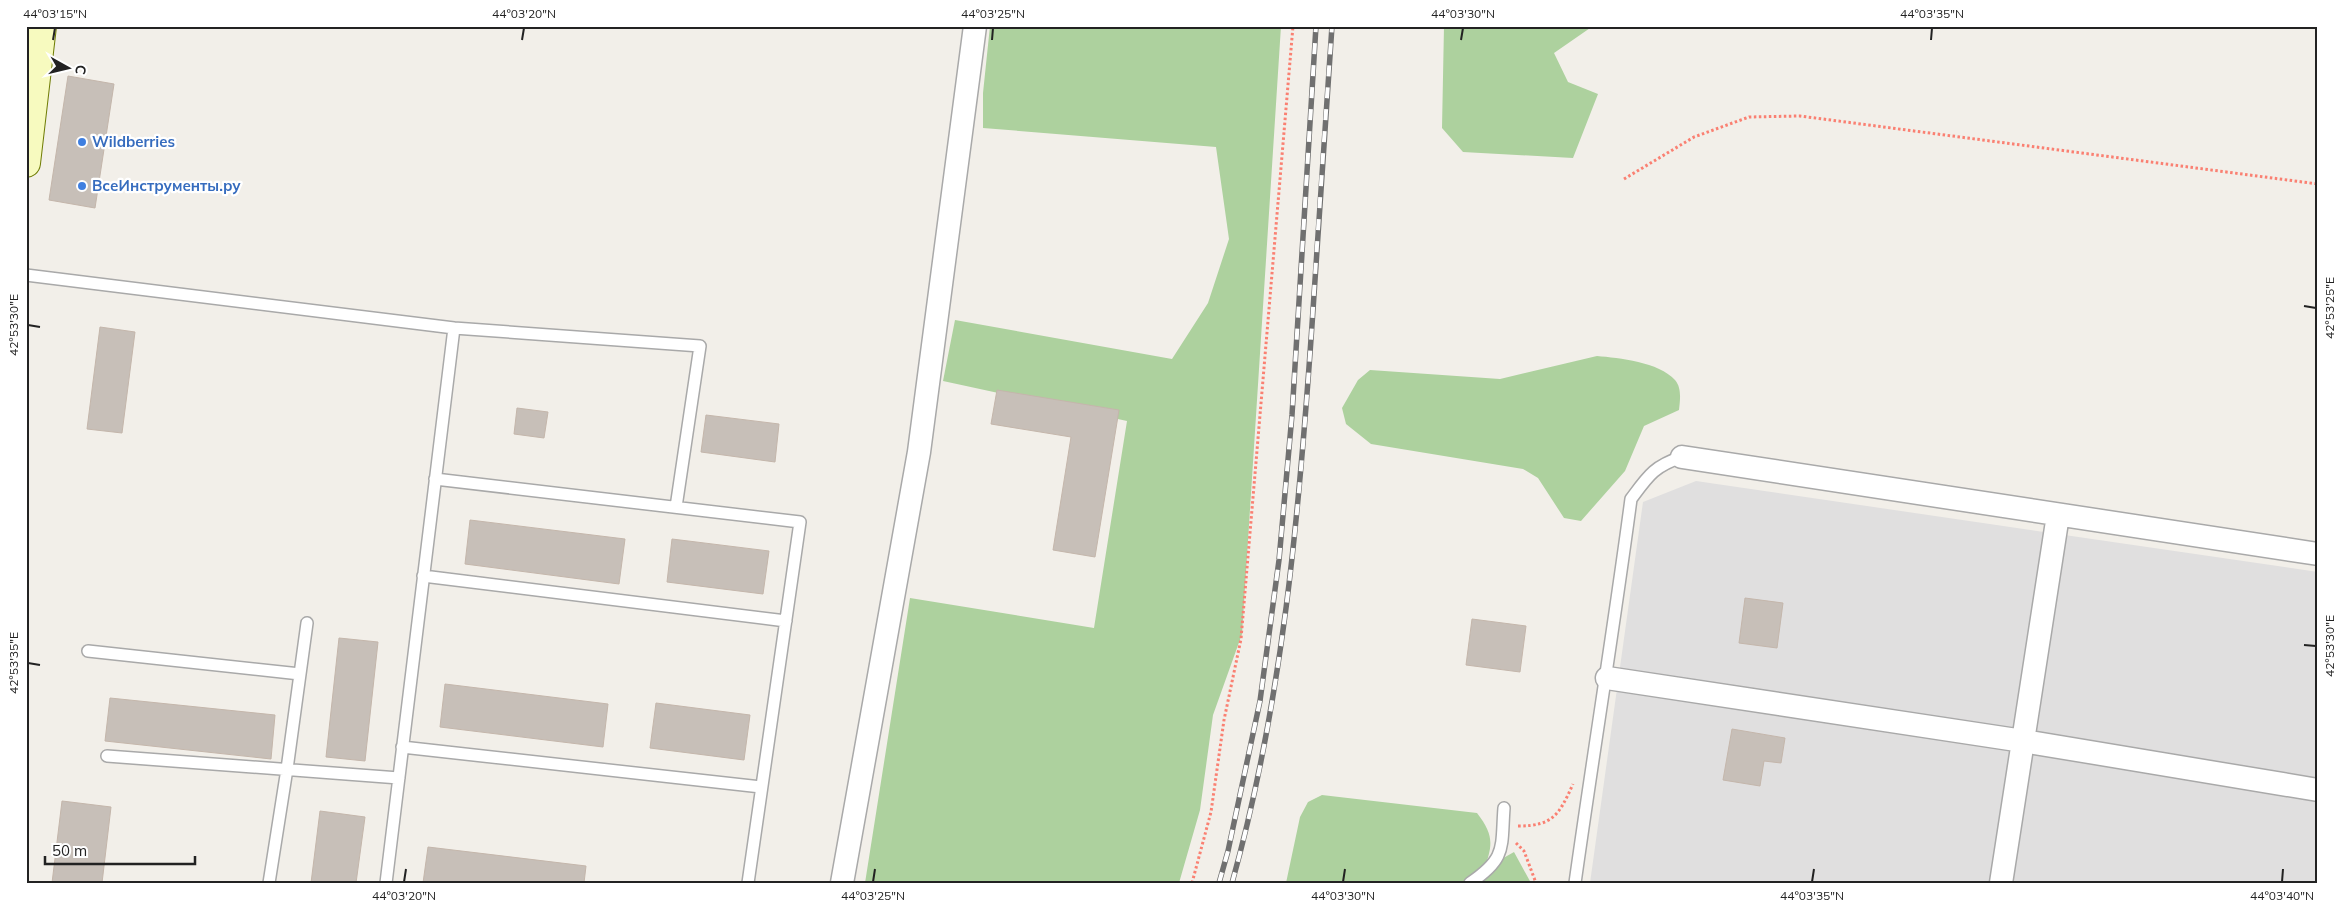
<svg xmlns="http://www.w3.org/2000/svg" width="2344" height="909" viewBox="0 0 2344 909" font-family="Mulish,sans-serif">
<rect width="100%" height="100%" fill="#f2efe9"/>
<path fill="#e0dfdf" d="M1696 481 2318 572V883H1590L1643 502Z"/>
<path fill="#add19e" d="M990 26H1281L1242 634 1213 715 1200 810 1179 883H865L910 598 1094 628 1127 421 943 381 955 320 1172 359 1208 303 1229 239 1216 147 983 128V93Z
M1444 26H1593L1554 53 1568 82 1598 94 1573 158 1463 152 1442 128Z
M1597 356C1619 358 1659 362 1675 380 1682 388 1680 400 1679 410L1644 426 1625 471 1581 521 1564 518 1538 478 1523 469 1371 444 1346 424 1342 408 1358 380 1370 370 1500 379Z
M1322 795 1477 813C1494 835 1493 845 1484 869L1514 852 1531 883H1286L1300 817 1308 802Z"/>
<path fill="#c7bfb8" stroke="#c4b6ab" d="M68 76 114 84 95 208 49 200Z
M100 327 135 332 122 433 87 429Z
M997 390 1119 410 1095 557 1053 550 1071 437 991 424Z
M517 408 548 412 544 438 514 434Z
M706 415 779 424 775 462 701 452Z
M470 520 625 539 619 584 465 564Z
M672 539 769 551 763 594 667 582Z
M1745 598 1783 603 1777 648 1739 643Z
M1472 619 1526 626 1520 672 1466 665Z
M339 638 378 642 365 761 326 757Z
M445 684 608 704 603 747 440 727Z
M110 698 275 715 271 759 105 741Z
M656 703 750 715 744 760 650 748Z
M1732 729 1785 738 1781 763 1764 761 1760 786 1723 780Z
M62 801 111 807 102 883H52Z
M320 811 365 817 356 883H311Z
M428 847 586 866 584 883H423Z"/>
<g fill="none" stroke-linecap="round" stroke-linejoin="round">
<defs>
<path id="lane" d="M26 275 454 328 386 883
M454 328 700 346 676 507
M435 479 800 522 748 883
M423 576 786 621
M88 651 300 674
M402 747 761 787
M107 756 399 778
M269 883 287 769 307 623
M1470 883C1507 858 1501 848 1504 808
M1575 883C1593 755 1614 627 1631 499 1648 476 1654 466 1682 457"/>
<path id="street" d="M1682 457 2318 554
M1607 678 2023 741 2318 790
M842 883 919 452 975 26
M2001 883 2058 515"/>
<path id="secondary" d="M26 163 42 26"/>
</defs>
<use href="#lane" stroke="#a9a9a9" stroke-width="14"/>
<use href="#street" stroke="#a9a9a9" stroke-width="25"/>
<use href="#secondary" stroke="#707d05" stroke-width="30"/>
<path stroke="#fa8072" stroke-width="3" stroke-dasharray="2.5 2.5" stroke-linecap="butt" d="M1624 179 1694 137 1749 117 1800 116 2318 184
M1518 826C1553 826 1559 815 1573 784
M1516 843 1524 851 1536 883
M1192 883 1211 812 1224 720 1241 639 1293 26"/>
<use href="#lane" stroke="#fff" stroke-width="11"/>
<use href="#street" stroke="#fff" stroke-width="22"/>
<use href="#secondary" stroke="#f7fabf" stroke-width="28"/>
<defs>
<path id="rail" d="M1219 883 1228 851 1260 701 1279 560 1292 415 1316 26
M1232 883C1283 700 1299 514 1312 325 1318 226 1325 126 1332 26"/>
</defs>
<use href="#rail" stroke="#707070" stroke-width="5.5"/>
<use href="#rail" stroke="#fff" stroke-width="4" stroke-dasharray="11" stroke-linecap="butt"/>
</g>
<path fill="none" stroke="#222" stroke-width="2" d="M53 40 55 28M522 40 524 28M992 40 993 28M1461 40 1463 28M1931 40 1932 28M2304 306 2316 308M28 325 40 327M2304 645 2316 646M28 663 40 665M404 882 406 869M873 882 875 869M1343 882 1345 869M1812 882 1814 869M2282 882 2283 869"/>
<g fill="#3f7fe0" stroke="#fff" stroke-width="2">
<circle cx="82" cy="142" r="5"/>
<circle cx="82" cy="186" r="5"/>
</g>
<g text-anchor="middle" stroke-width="4.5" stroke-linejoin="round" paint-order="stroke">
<g font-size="15" font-weight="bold" fill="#366cbe" stroke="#fff" text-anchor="start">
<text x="92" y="147">Wildberries</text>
<text x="92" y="191">ВсеИнструменты.ру</text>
</g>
</g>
<rect width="2344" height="909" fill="none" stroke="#ffffff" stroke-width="55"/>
<g transform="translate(68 68) rotate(98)" stroke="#ffffff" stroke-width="4" paint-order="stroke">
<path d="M0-4L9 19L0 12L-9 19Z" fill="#222222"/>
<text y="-8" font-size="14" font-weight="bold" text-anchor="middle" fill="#222222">С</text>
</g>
<path d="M45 856v8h150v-8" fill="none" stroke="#222222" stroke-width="2.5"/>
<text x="52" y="856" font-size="15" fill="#222222" stroke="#ffffff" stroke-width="4" paint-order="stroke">50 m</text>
<rect x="28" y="28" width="2288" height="854" fill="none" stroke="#222" stroke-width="2"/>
<g font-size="12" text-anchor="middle" fill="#222">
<text x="55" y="18">44°03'15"N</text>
<text x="524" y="18">44°03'20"N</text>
<text x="993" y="18">44°03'25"N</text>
<text x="1463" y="18">44°03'30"N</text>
<text x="1932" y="18">44°03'35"N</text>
<text transform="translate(2330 308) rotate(-90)" y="4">42°53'25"E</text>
<text transform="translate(14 325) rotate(-90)" y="4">42°53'30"E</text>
<text transform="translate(2330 646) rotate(-90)" y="4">42°53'30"E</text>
<text transform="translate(14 663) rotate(-90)" y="4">42°53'35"E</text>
<text x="404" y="900">44°03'20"N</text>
<text x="873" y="900">44°03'25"N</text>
<text x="1343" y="900">44°03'30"N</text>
<text x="1812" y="900">44°03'35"N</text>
<text x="2282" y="900">44°03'40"N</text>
</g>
</svg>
